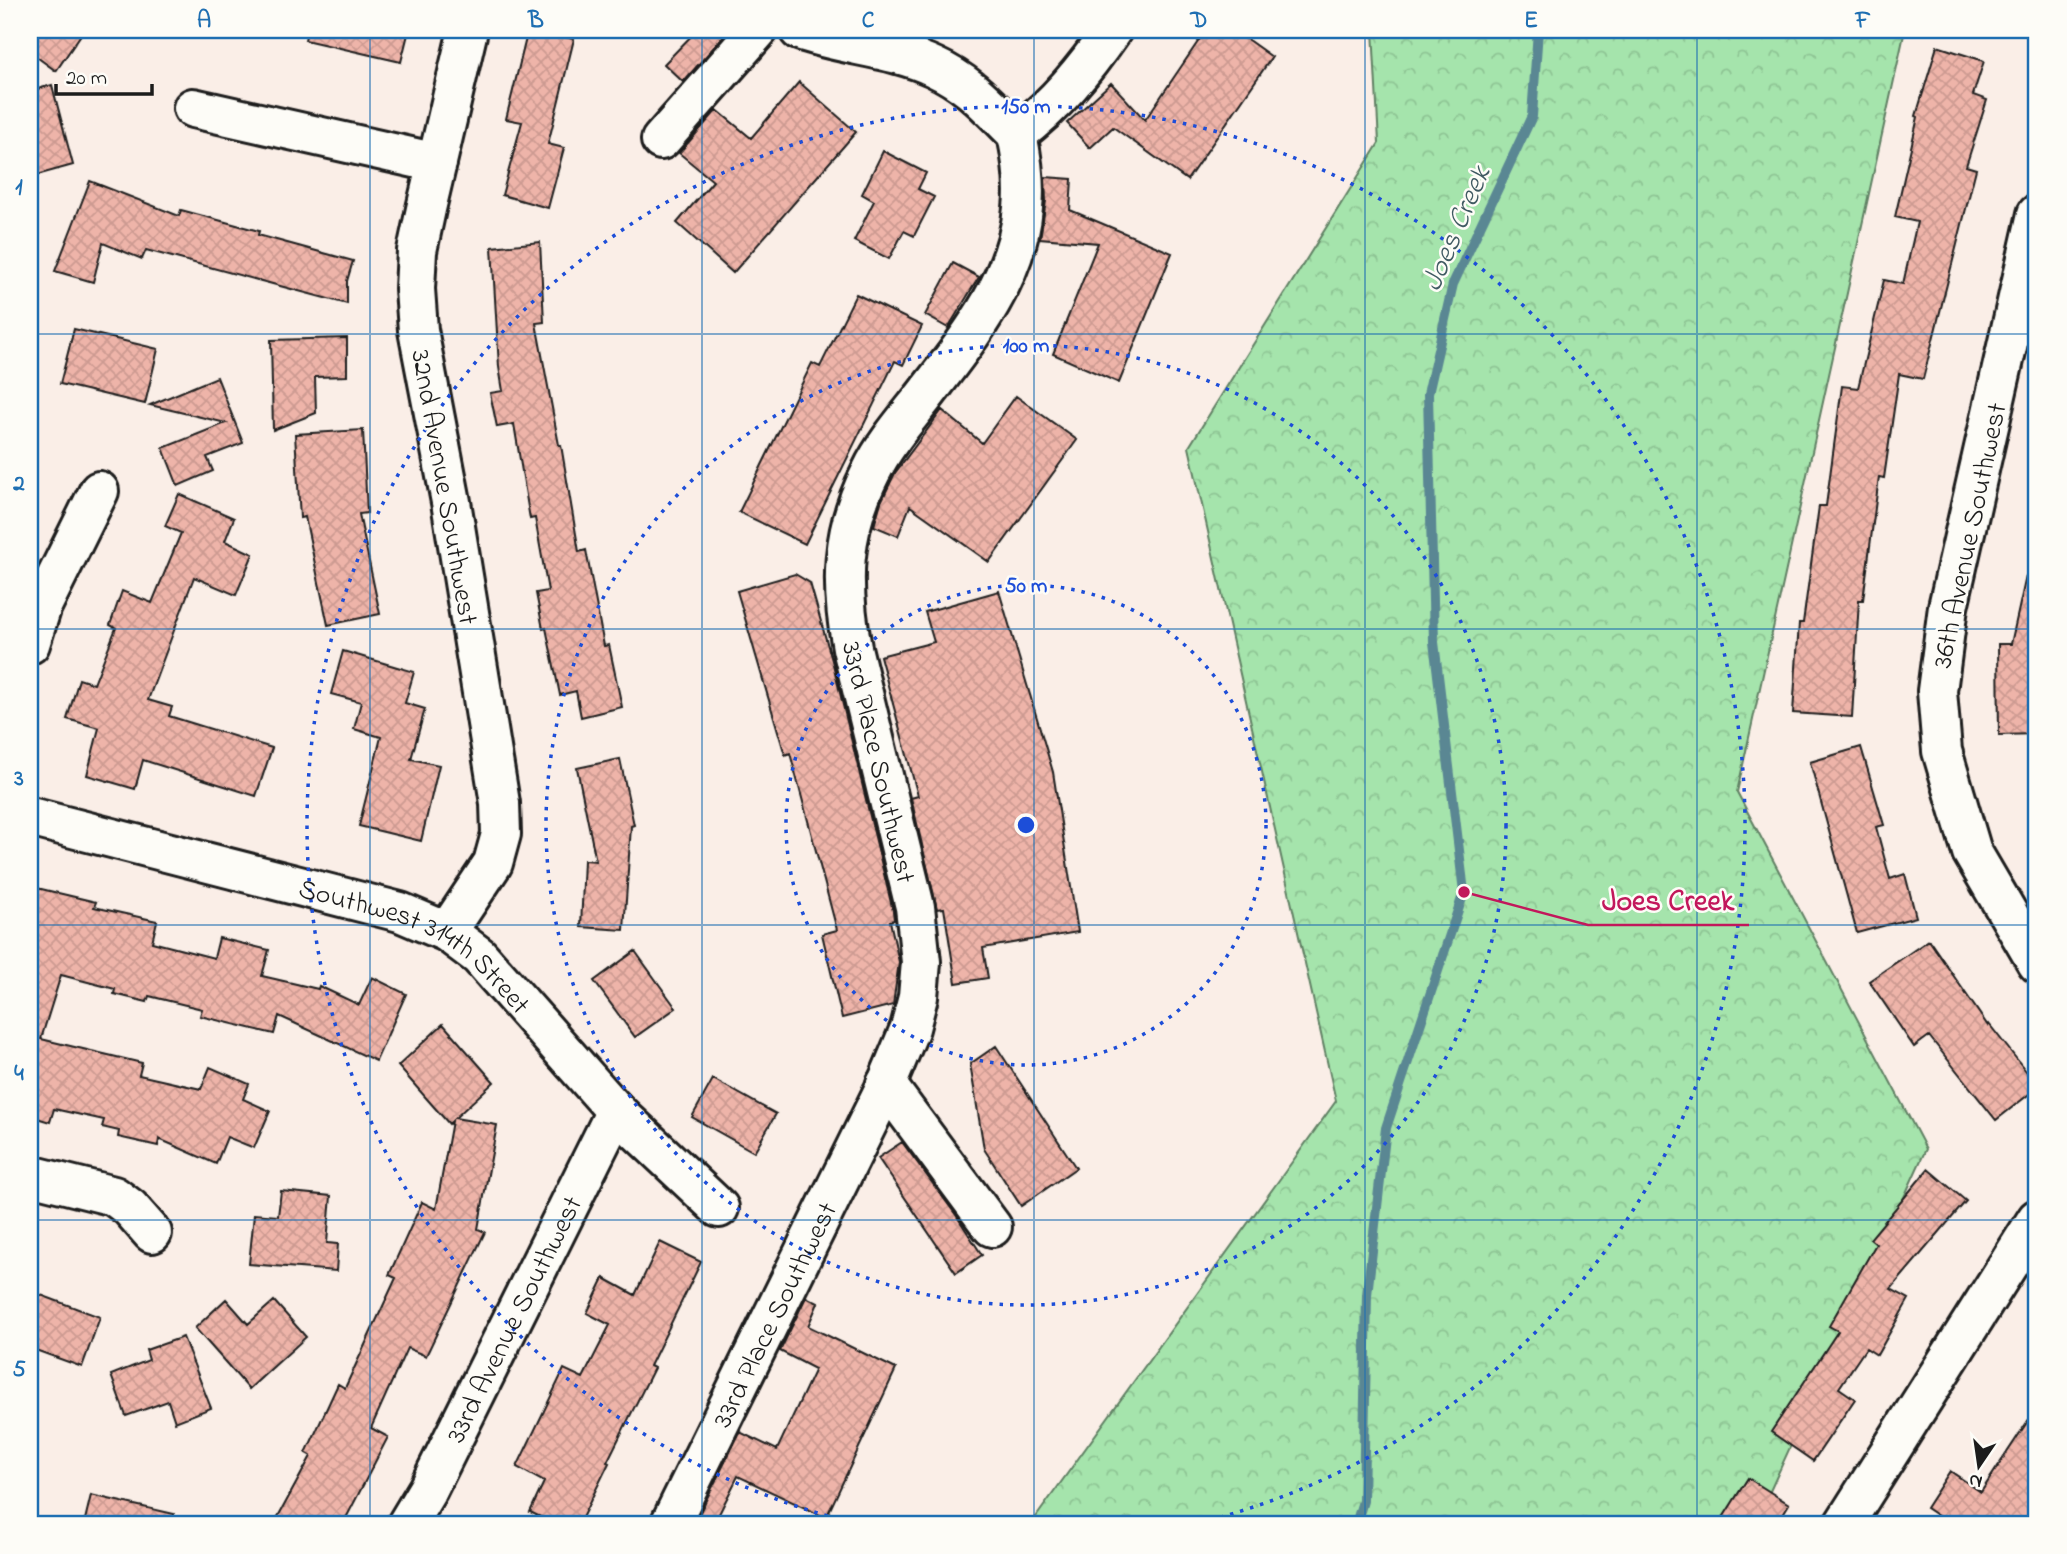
<svg xmlns="http://www.w3.org/2000/svg" width="2067" height="1554" viewBox="0 0 2067 1554" font-family="'Indie Flower',sans-serif">
<defs>
<pattern id="forest-crowns" width="20" height="18" patternUnits="userSpaceOnUse" patternTransform="scale(1.75)"><rect width="20" height="18" fill="#a5e4ac"/><path d="M2 6a3 3 0 1 1 6 0M12 15a3 3 0 1 1 6 0" fill="none" stroke="#8dc393"/></pattern>
<pattern id="building-cross-hatch" width="8" height="8" patternUnits="userSpaceOnUse" patternTransform="scale(1.75)"><rect width="8" height="8" fill="#eeb4a9"/><path d="M0 0l8 8M0 8l8-8" fill="none" stroke="#cc9a91"/></pattern>
</defs>
<rect width="100%" height="100%" fill="#faeee7"/>
<filter id="ink" filterUnits="userSpaceOnUse"><feTurbulence type="fractalNoise" baseFrequency=".0143" numOctaves="2"/><feDisplacementMap in="SourceGraphic" scale="14" xChannelSelector="R" yChannelSelector="G"/><feConvolveMatrix kernelMatrix="1 2 1 2 8 2 1 2 1" color-interpolation-filters="sRGB"/></filter>
<g filter="url(#ink)">
<path fill="url(#forest-crowns)" stroke="#608064" stroke-width="2" d="M1373 30H1905L1737 792 1926 1149 1755 1524H1031L1336 1101 1189 447 1379 143Z"/>
<g fill="none" stroke-linecap="round" stroke-linejoin="round">
<path stroke="#5a8793" stroke-width="10" d="M1356 1524 1363 1501 1367 1295 1386 1128 1464 892 1434 642 1428 394 1453 284 1532 116 1538 30"/>
</g>
<path fill="url(#building-cross-hatch)" stroke="#1c1c1c" stroke-width="2" d="M36 30H84L56 71 30 52V39Z
M307 30H409L401 62 305 40Z
M528 30 574 39 548 144 564 148 548 208 502 195 522 122 506 119Z
M697 30H729L683 82 664 64Z
M1206 30H1234L1272 57 1187 180 1113 127 1090 148 1067 123 1111 83 1145 120Z
M1937 46 1984 61 1973 95 1987 100 1966 166 1976 169 1923 379 1899 374 1884 478 1879 477 1863 600H1859L1852 717 1793 713 1799 623H1803L1819 506H1826L1842 386 1858 388 1884 280 1903 284 1917 222 1895 217 1918 117 1916 116Z
M799 82 856 132 733 273 677 223 713 181 679 153 717 110 751 138Z
M52 85 73 165 30 177V91Z
M883 151 926 173 918 189 934 197 914 236 904 231 889 259 854 241 874 201 862 194Z
M1045 177 1072 179 1070 210 1172 253 1119 383 1053 354 1098 243 1040 238 1046 201Z
M90 181 179 216 181 210 259 231 258 235 353 261 347 281V304L146 250 142 259 103 243 93 282 55 271Z
M540 242 544 322 536 323 559 445H561L579 552 586 550 604 646 609 645 622 707 581 717 576 691 560 695 546 628 543 629 536 593 548 591 535 518 530 519 514 424 497 427 490 393 503 391 499 367 492 247Z
M953 263 979 277 948 328 925 315Z
M856 294 922 326 903 365 895 361 805 544 739 512 812 363 820 367Z
M74 329 158 349 145 404 60 384Z
M347 338V376L315 377 316 413 273 430 271 340Z
M217 377 243 443 207 457 213 471 178 486 163 448 226 423 150 405Z
M1016 396 1077 440 989 562 910 506 898 536 874 526 881 502 895 473 942 410 982 443Z
M363 430 367 513 359 514 380 614 328 625 305 517 300 518 295 434Z
M179 494 234 518 225 541 253 554 236 595 194 577 148 700 172 707 169 716 272 748 256 796 143 760 135 789 87 775 99 728 67 719 79 679 94 684 116 628 110 625 122 591 152 603 181 533 165 526Z
M795 574 810 583 833 664 893 911 894 920 890 921 899 962 893 1005 842 1018 822 934 837 930 790 753 785 755 737 591Z
M2026 576 2037 577V734L1999 735 1998 644H2011Z
M999 591 1053 772 1078 932 983 948 988 978 956 983 944 908 937 909 911 798 918 796 880 656 934 642 925 612Z
M343 651 414 672 405 703 425 709 411 759 439 765 421 841 359 826 381 737 354 729 361 702 331 694Z
M1861 747 1884 825 1876 827 1890 879 1905 874 1916 917 1857 933 1810 762Z
M620 759 634 825 631 826 624 930 581 927 584 860 596 861 577 768Z
M37 888 96 902 94 907 157 921 152 942 214 958 219 938 269 950 262 976 318 989 319 986 359 1005 372 977 406 994 376 1061 279 1016 274 1034 200 1016 202 1009 149 996 147 1002 114 994 115 989 61 975 41 1039 142 1063 139 1075 201 1089 210 1067 249 1084 243 1099 270 1111 254 1148 227 1137 216 1164 159 1139 158 1146 118 1137 119 1131 102 1127 104 1120 54 1109 50 1122 30 1116V917Z
M1929 940 1988 1026 1989 1024 2037 1085V1088L1996 1120 1929 1036 1914 1047 1869 981Z
M635 951 676 1008 635 1037 594 981Z
M443 1024 494 1082 455 1118 497 1125 478 1229 485 1232 426 1356 407 1348 371 1428 388 1437 343 1524H274L311 1456 306 1453 338 1384 345 1388 396 1278 389 1275 422 1202 436 1209 452 1121 449 1124 398 1066Z
M996 1046 1076 1168 1021 1206 984 1149 970 1064Z
M713 1079 776 1114 754 1152 692 1117Z
M902 1142 956 1215 982 1255 956 1273 878 1158Z
M1928 1169 1966 1201 1891 1289 1909 1299 1877 1355 1866 1348 1839 1388 1855 1399 1813 1461 1771 1432 1838 1331 1829 1326 1876 1244 1870 1239Z
M281 1191 331 1196 327 1243 338 1244 336 1271 249 1264 254 1214 278 1216Z
M660 1242 701 1262 650 1366 654 1368 607 1462 609 1463 579 1524H555L530 1512 544 1482 517 1467 564 1369 583 1378 610 1325 587 1313 604 1278 635 1295Z
M30 1291 100 1317 82 1367 30 1348Z
M806 1297 818 1303 808 1326 896 1369 826 1518 738 1476 714 1524H694L740 1432 777 1450 815 1369 780 1351Z
M226 1299 248 1324 274 1301 306 1337 249 1389 195 1328Z
M183 1337 211 1408 175 1422 168 1401 126 1416 111 1375 149 1360 146 1350Z
M2037 1407V1509L2027 1524H1950L1926 1508 1950 1471 1981 1492Z
M1748 1478 1789 1504 1777 1524H1719Z
M91 1495 174 1514 173 1524H84Z"/>
<g fill="none" stroke-linecap="round" stroke-linejoin="round">
<defs>
<g id="minor">
<path d="M799 30C843 46 892 47 934 67 971 84 989 107 1017 134"/>
<path d="M193 108 437 163"/>
<path d="M1017 134C1056 105 1085 69 1112 30"/>
<path d="M661 140 758 30"/>
<path d="M2037 214 1948 607 1937 691 1942 751 1972 852 2037 963"/>
<path d="M30 644 42 606 99 491"/>
<path id="s1" d="M30 817 400 912 447 932 479 956 616 1111 719 1208"/>
<path d="M447 932 493 863 501 834 500 803 451 502 418 330 415 289 417 251 426 209 468 30"/>
<path d="M886 1084 992 1227"/>
<path d="M30 1175 114 1196 130 1208 152 1233"/>
<path id="s2" d="M407 1524 428 1489 616 1111"/>
<path id="s3" d="M670 1524 884 1090 910 1028 918 997 921 962 915 907 852 648C840 584 841 531 871 472 884 445 904 422 923 398 965 343 1017 281 1023 208 1026 183 1022 158 1017 134"/>
<path d="M1844 1524 2037 1219"/>
</g>
</defs>
<use href="#minor" stroke="#1c1c1c" stroke-width="44"/>
<use href="#minor" stroke="#fdfcf7" stroke-width="38"/>
</g>
</g>
<path fill="none" stroke="#1f6fb2" stroke-width="2" stroke-opacity="0.55" d="M370 30V1524M702 30V1524M1034 30V1524M1365 30V1524M1697 30V1524M30 334H2037M30 629H2037M30 925H2037M30 1220H2037"/>
<g fill="none" stroke="#1d4ed8" stroke-width="3.5" stroke-dasharray="3.5 7">
<circle cx="1026" cy="825" r="240"/>
<circle cx="1026" cy="825" r="480"/>
<path d="M858 1524A719 719 0 1 1 1194 1524"/>
</g>
<g text-anchor="middle" stroke-width="5" stroke-linejoin="round" paint-order="stroke">
<g font-size="28" fill="#1c1c1c" stroke="#fdfcf7">
<text transform="translate(446 487) rotate(80)" y="10">32nd Avenue Southwest</text>
<text transform="translate(1968 535) rotate(-78)" y="10">36th Avenue Southwest</text>
<text transform="translate(880 762) rotate(77)" y="10">33rd Place Southwest</text>
<text dy="10" stroke="none"><textPath href="#s1" startOffset="411">Southwest 314th Street</textPath></text>
<text dy="10" stroke="none"><textPath href="#s3" startOffset="234">33rd Place Southwest</textPath></text>
<text dy="10" stroke="none"><textPath href="#s2" startOffset="231">33rd Avenue Southwest</textPath></text>
</g>
<g font-size="30" font-style="italic" fill="#405a62" stroke="#fdfcf7">
<text transform="translate(1455 228) rotate(-67)" y="10">Joes Creek</text>
</g>
</g>
<circle cx="1026" cy="825" r="10" fill="#1d4ed8" stroke="#fdfcf7" stroke-width="3.5"/>
<g font-size="21" text-anchor="middle" font-weight="bold" fill="#1d4ed8" stroke="#fdfcf7" stroke-width="5" stroke-linejoin="round" paint-order="stroke">
<text x="1026" y="113">150 m</text>
<text x="1026" y="352">100 m</text>
<text x="1026" y="592">50 m</text>
</g>
<path fill="none" stroke="#c2185b" stroke-width="2.5" d="M1464 892L1588 925H1749"/>
<circle fill="#c2185b" stroke="#fdfcf7" stroke-width="2.5" cx="1464" cy="892" r="7"/>
<g font-size="30" text-anchor="middle" font-weight="bold" fill="#c2185b" stroke="#fdfcf7" stroke-width="5" stroke-linejoin="round" paint-order="stroke">
<text x="1668" y="910">Joes Creek</text>
</g>
<rect width="2067" height="1554" fill="none" stroke="#fdfcf7" stroke-width="77"/>
<g transform="translate(1979 1466) rotate(193)" stroke="#fdfcf7" stroke-width="5" paint-order="stroke">
<path d="M0-5L12 26L0 18L-12 26Z" fill="#1c1c1c"/>
<text y="-10" font-size="19" font-weight="bold" text-anchor="middle" fill="#1c1c1c">N</text>
</g>
<path d="M56 84v10h96v-10" fill="none" stroke="#1c1c1c" stroke-width="3.5"/>
<text x="66" y="84" font-size="21" fill="#1c1c1c" stroke="#fdfcf7" stroke-width="5" paint-order="stroke">20 m</text>
<rect x="38" y="38" width="1990" height="1478" fill="none" stroke="#1f6fb2" stroke-width="2.5"/>
<g font-size="23" text-anchor="middle" font-weight="bold" fill="#1f6fb2">
<text x="204" y="27">A</text>
<text x="536" y="27">B</text>
<text x="868" y="27">C</text>
<text x="1199" y="27">D</text>
<text x="1531" y="27">E</text>
<text x="1863" y="27">F</text>
<text x="19" y="194">1</text>
<text x="19" y="490">2</text>
<text x="19" y="785">3</text>
<text x="19" y="1080">4</text>
<text x="19" y="1376">5</text>
</g>
</svg>
